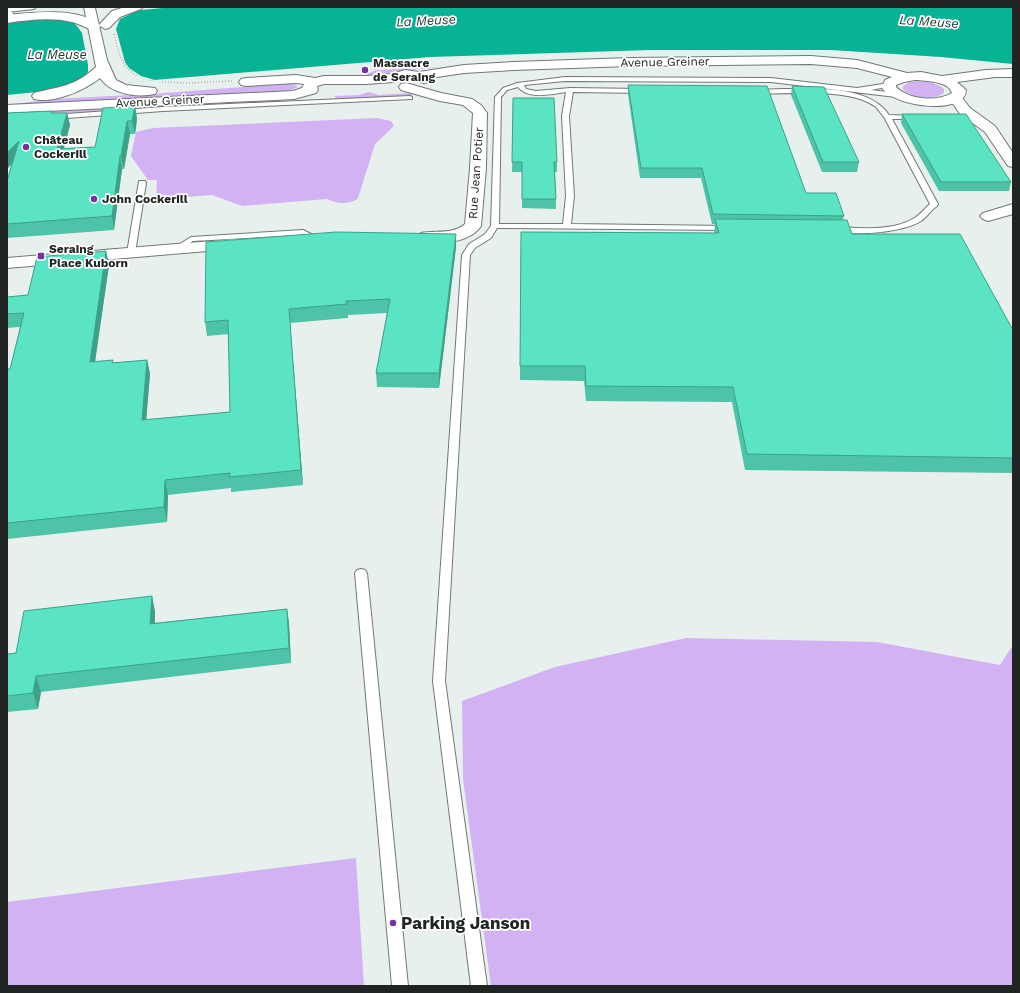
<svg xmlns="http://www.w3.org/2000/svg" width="1020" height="993" viewBox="0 0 1020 993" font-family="'Work Sans',sans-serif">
<rect width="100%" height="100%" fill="#e7f0ed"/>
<path fill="#d3b2f3" d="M443 67 400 71 368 77 367 74 376 70Z
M910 82C921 81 935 81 944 89V93C933 101 912 98 903 89V86Z
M282 84H293L298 87 284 93 7 105 52 99 151 94Z
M368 92 379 95 409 93 414 95 346 99 336 98 334 96 359 95Z
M276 99 275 102 159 108 7 118V113Z
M377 118 391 121 394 126 375 144 358 198 356 200C346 204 337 204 327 199L242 206 212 195 156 199 157 180H148L131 156 136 132 153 128Z
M686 638 877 642 1000 665 1013 645V986H491L463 779 462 701 555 667Z
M356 858 364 986H7V902Z"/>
<path fill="#06b394" d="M173 7H1013V64L941 57 831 50H650L430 57 154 80 7 95V23Z"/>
<path fill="#e7f0ed" d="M139 10 120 19 116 29 125 62 129 68 141 76 155 80 47 92 62 88 81 79 88 72V65L82 33 77 26 74 23 50 18Z"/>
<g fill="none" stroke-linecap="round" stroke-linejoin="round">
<defs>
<path id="service" d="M565 77 771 78 857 88 889 83 891 84V86L871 90 896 93 899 95 896 97 771 82 565 81 524 85 526 89 536 91 570 88 643 89 646 91 643 93 573 92 569 116 574 196 571 224 729 226 733 228 729 230 497 228 491 238 475 248 470 255 445 681 487 986H471L433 681 462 255 469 244 485 234 491 226 495 97 503 88 517 83ZM518 87C529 100 551 94 566 92L562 116 566 196 563 224H499L501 97 507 90Z
M784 89C816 89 869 85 889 115L919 116 920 117 917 119H892L938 204 937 206C931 210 927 217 921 221 901 233 856 236 833 231L832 229 836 227C862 228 894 232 916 217 922 213 925 208 930 204L884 117C881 114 879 110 876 107 849 87 787 94 754 94L751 92 754 90Z
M410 96 412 97V99L163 111 53 119 50 117 53 115 163 107Z
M139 181H145L146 183 135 253 131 256 127 253Z
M303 230 315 236 316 238 315 240H309L301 235 193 241 176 252 172 249 191 237Z
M361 569 365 570 367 573 408 986H392L355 573 357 570Z"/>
<path id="minor" d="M955 94 960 95 970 108 995 126 1013 153V167L1008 166 985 132 960 114 949 98 950 95Z
M1013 204V214L988 221 983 219 980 216 983 213Z"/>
<path id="tertiary" d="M7 7H36L34 9 7 12Z"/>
<path id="secondary" d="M125 7H143L141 9 120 17 109 28 105 29 100 26 98 29C89 31 81 24 72 22 51 17 28 20 7 23V15C33 13 77 6 99 25L112 11Z
M406 83 441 93 472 99 481 105 487 113 486 168 481 226C470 243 439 245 421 241L419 237 421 233C436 230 452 235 465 224L470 168 473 113 463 105 440 101 401 90 399 87 401 84Z
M237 239 243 240 245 244 243 248 7 268V258Z"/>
<path id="primary" d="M84 7 95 8 107 60 116 80 126 85 155 88 157 91 155 94C137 98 111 94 100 78 85 90 54 104 34 99L32 96 34 93C61 86 74 87 96 67Z
M811 56 857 60 907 73 921 72 942 76 986 70 1013 69V77H995L957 82 966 90C966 115 896 108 882 88L885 80 892 77 857 68 811 64 629 66 514 70 464 73 430 78 429 82 424 83 406 78 393 82 366 84H324L317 86 318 90 316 93 294 99 7 113V105L293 91 302 88 304 84 296 83 246 86 241 85 239 82 241 79 246 78 296 75 315 78 324 76H366L392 74 405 70 419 72 464 65 514 62 629 58ZM915 80C926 81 949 81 952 93 936 102 910 100 896 87V85L904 82Z"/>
<path id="motorway" d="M7 11 12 12 14 15 12 18 7 19Z"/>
</defs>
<use href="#service" stroke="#707875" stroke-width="2"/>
<use href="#minor" stroke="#707875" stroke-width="2"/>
<use href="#tertiary" stroke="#707875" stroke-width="2"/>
<use href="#secondary" stroke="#707875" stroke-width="2"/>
<use href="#primary" stroke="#707875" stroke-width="2"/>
<use href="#motorway" stroke="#707875" stroke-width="2"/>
<path stroke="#aab1af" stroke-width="1.5" stroke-dasharray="1 2" stroke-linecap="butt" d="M114 34C118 51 121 67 137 76
M162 82 188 83 232 81"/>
<use href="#service" fill="#fff" fill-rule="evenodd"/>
<use href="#minor" fill="#fff" fill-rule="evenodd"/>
<use href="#tertiary" fill="#fff" fill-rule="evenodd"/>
<use href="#secondary" fill="#fff" fill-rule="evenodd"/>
<use href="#primary" fill="#fff" fill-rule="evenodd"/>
<use href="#motorway" fill="#fff" fill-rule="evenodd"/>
<path stroke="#aab1af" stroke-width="1.5" stroke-dasharray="1 2" stroke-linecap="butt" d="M80 7V9"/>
</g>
<path fill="#4dc4a8" d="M628 85 844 216 843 220 852 234 1013 330V473L745 470 732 402 586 401 584 381 520 380 521 232 714 233 715 224H712L701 178H640L628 94Z
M792 86 859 162 857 172H822L791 95Z
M513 98 557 162V172H555L556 209 522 208V172H512Z
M135 106 137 119 135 134H130L124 169H122L114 230 7 238V181L12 163 7 169 53 113H67L70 125 64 149 95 147Z
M902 114 1011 182 1009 191H939L901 123Z
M456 247 439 388 377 387 376 373 387 313 348 315V318L290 323 303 485 231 492V488L168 495 167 522 7 539V369H10L20 327 7 328V297L28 295 106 251 109 265 95 361 113 363 147 360 150 374 146 420 230 412 229 334 207 336 205 322Z
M152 596 155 612V623L287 609 289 624 291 663 41 692 38 709 7 712V654L16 653Z"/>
<path fill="#3fa088" d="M135 106 137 119 135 134 132 121Z
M67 113 70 125 60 162 57 149Z
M127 121 130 134 124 169 121 156Z
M19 141 22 154 7 169V153Z
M120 156 122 169 114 230 112 216Z
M456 234V247L439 388V373Z
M106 251 109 265 93 376 90 362Z
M289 309 290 323 303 485 301 470Z
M147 360 150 374 145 435 142 420Z
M165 480 168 495 167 522 164 507Z
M152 596 155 612 154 639 150 624Z
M287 609 289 624 291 663 289 648Z
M36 676 41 692 38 709 33 693Z"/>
<path fill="#5ae4c3" stroke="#3fa088" d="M628 85 767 86 806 193H836L844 216 713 214 702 168H641Z
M792 86 824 87 859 162H823Z
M513 98H554L557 162H554L556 199H522V162H512Z
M135 106 132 121H127L121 156H120L112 216 7 224V181L19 141 7 153V113L52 111 51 113H67L57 149 95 147 103 108Z
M902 114H966L1011 182H941Z
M715 219 847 220 852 234H960L1013 330V458L747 454 733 387 586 386 585 366H520L521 232 719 233Z
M336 232 456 234 439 373H376L390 299 346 301 347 304 289 309 301 470 229 477 230 473 165 480 164 507 7 523V369H10L24 313 7 314V297L28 295 37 257 106 251 90 362 113 360 112 363 147 360 142 420 230 412 228 320 205 322 206 242Z
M152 596 150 624 287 609 289 648 36 676 33 693 7 696V654L16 653 24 611Z"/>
<g fill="#7632a5" stroke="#fff" stroke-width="1.5">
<circle cx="365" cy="70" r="4"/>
<circle cx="26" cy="147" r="4"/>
<circle cx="94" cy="199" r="4"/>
<rect x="37" y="252" width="8" height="8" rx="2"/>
<circle cx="393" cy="923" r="4"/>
</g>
<g text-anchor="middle" stroke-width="3.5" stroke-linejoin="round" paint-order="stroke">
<g font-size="12" fill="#202423" stroke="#fff">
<text transform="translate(665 62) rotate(-1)" y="4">Avenue Greiner</text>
<text transform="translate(160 101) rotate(-3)" y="4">Avenue Greiner</text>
<text transform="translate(476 173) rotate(-86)" y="4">Rue Jean Potier</text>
</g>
<g font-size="12" font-weight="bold" fill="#202423" stroke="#fff" text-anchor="start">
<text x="373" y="67">Massacre<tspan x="373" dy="14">de Seraing</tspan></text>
<text x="34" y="144">Château<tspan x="34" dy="14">Cockerill</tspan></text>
<text x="102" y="203">John Cockerill</text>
<text x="49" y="253">Seraing<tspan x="49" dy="14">Place Kuborn</tspan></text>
</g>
<g font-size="13" font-style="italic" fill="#213932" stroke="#fff">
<text transform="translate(426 20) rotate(-3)" y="5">La Meuse</text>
<text transform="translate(929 21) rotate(4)" y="5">La Meuse</text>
<text x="57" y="59">La Meuse</text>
</g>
<g font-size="17" font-weight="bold" fill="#202423" stroke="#fff" text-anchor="start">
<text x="401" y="929">Parking Janson</text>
</g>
</g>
<rect width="1020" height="993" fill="none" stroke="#202423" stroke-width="16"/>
</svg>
